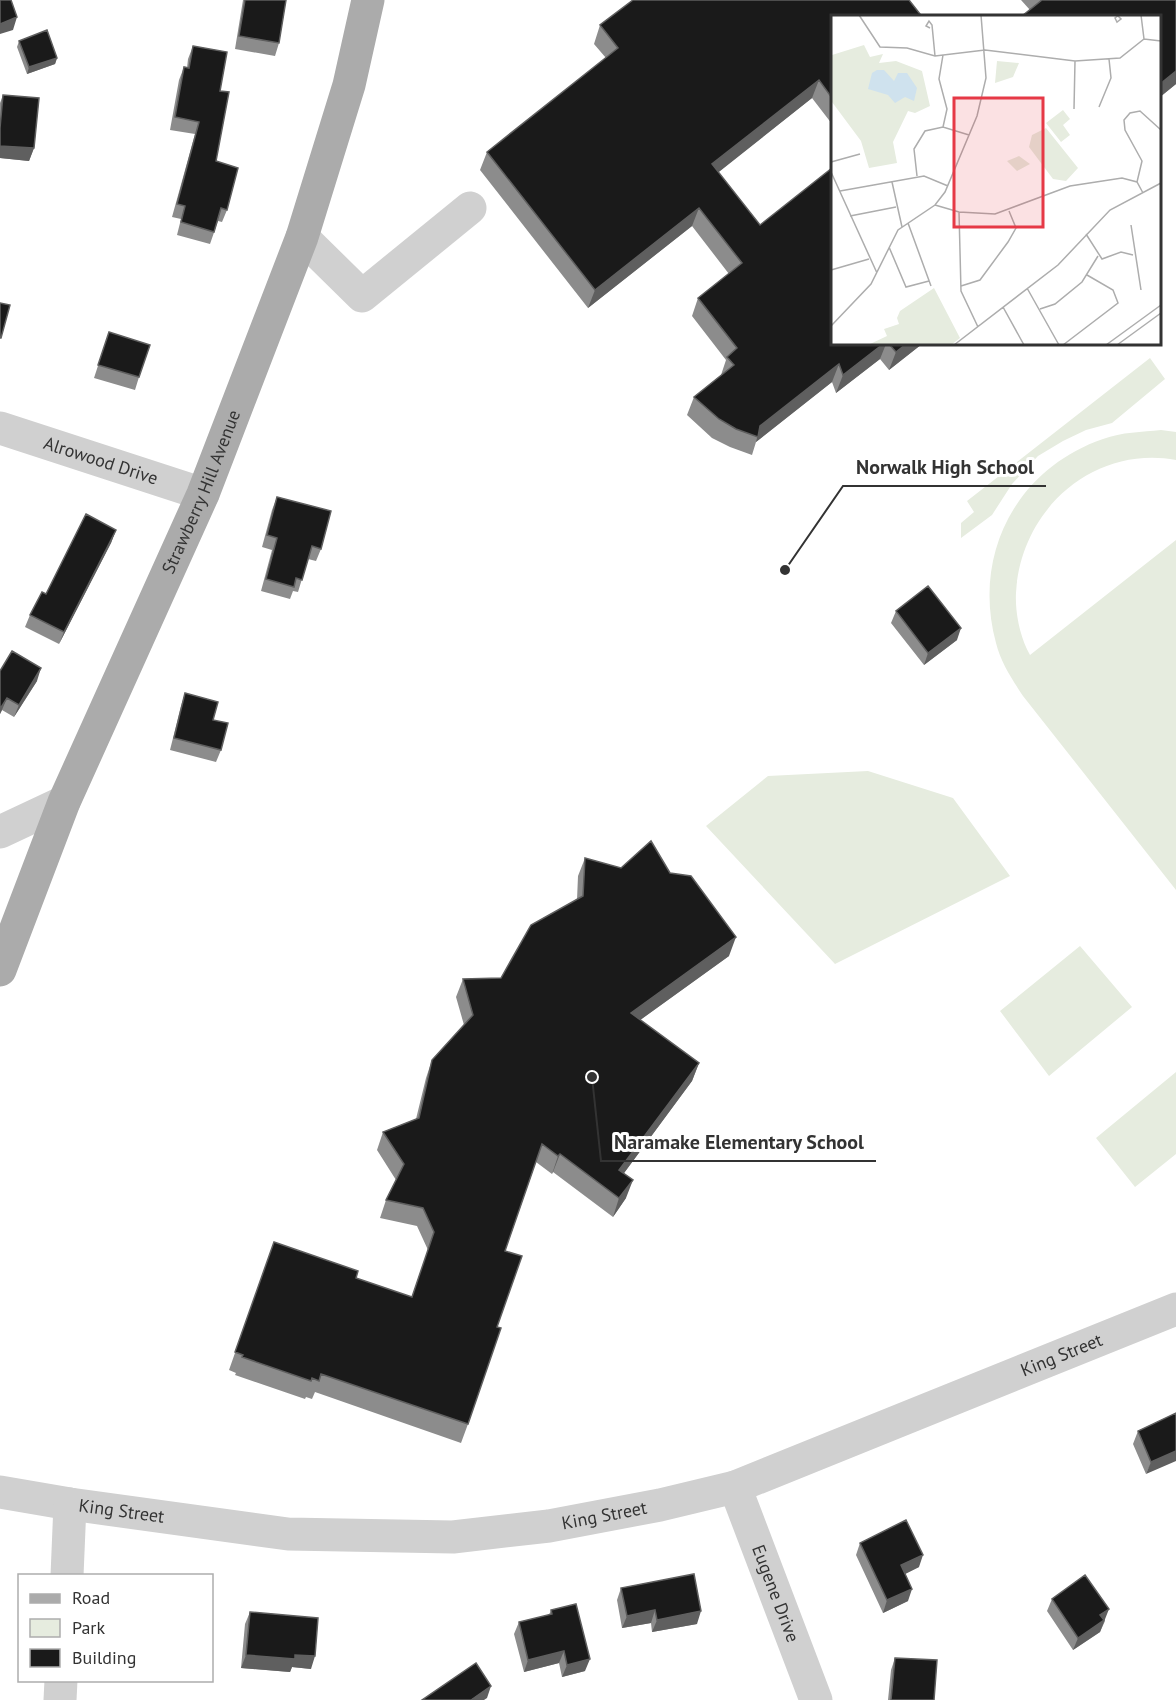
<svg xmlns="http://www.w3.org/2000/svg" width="1176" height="1700" viewBox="0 0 1176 1700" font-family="'PT Sans',sans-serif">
<rect width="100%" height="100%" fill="#fff"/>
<path fill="#e6ecdf" d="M1150 358 1165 379 1112 423 1086 430 1063 441 1038 456 1012 484 992 515 961 538V523L974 512 967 501Z
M1161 430 1176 432V460C1092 445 1020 511 1016 593 1015 613 1020 637 1030 655L1176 540V890L1023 696C1012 679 1001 663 996 643 972 555 1016 469 1103 439 1122 432 1142 432 1161 430Z
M868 771 953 798 1010 876 835 964 706 826 768 776Z
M1080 946 1132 1007 1049 1076 1000 1011Z
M1176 1072V1154L1135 1187 1096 1138Z"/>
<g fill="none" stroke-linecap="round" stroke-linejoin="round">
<g stroke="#d0d0d0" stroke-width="33">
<path d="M302 237 362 296 470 208"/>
<path id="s1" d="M0 428 203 494"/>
<path d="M0 832 64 802"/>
<path id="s2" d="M735 1487 816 1700"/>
<path id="s3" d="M0 1492 70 1504 288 1534 453 1537 549 1526 660 1505 735 1487 1176 1309"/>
<path d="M67 1576 70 1504"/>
<path d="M60 1700 61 1680"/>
</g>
<path stroke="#ababab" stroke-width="33" id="s4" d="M0 970 64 802 203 494 302 237 349 85 368 0"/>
</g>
<path fill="#8c8c8c" d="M243 0H286L279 43 275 56 235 49Z
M633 0H909L920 14 919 16H832V124L812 98 718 172 760 225 832 168V344H922L889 370 880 359 836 393 832 382 756 442 752 455 730 447 712 438 687 415 694 397 721 375 726 360 692 316 698 298 729 274 692 226 588 308 480 170 487 152 606 58 594 44 600 25Z
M1021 0H1176V84L1160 97 1030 10Z
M19 41 57 58 55 64 27 74 17 47Z
M193 46 220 91 216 161 227 210 222 222 218 221 210 244 177 235 181 219 172 217 195 134 170 130 179 80 184 67 187 68 188 59Z
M3 95 34 148 29 161 0 158V103Z
M109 332 139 377 135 390 94 378Z
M277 497 321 549 316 561 308 559 298 592 293 591 290 599 261 591 272 550 262 547 272 510Z
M116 530 111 543 59 644 25 627 30 615 46 594Z
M896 611 957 640 924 665 891 623Z
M0 671 37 681 14 717 2 710 0 714Z
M185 693 213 720 221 750 216 762 170 750 181 706Z
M585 858 621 868 670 873 729 956 640 1020 699 1063 692 1081 624 1173 626 1198 613 1217 553 1172 552 1174 536 1162 505 1251 497 1327 468 1424 461 1443 315 1392 312 1399 306 1397 305 1399 235 1375 236 1373 229 1370 274 1242 356 1278 412 1297 428 1250 417 1226 380 1218 386 1200 396 1180 377 1150 383 1132 416 1119 426 1078 432 1060 464 1025 456 997 463 979 501 978 577 900 578 876Z
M1176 1413 1146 1474 1133 1444 1138 1431Z
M860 1543 919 1567 905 1574 908 1601 883 1613 856 1555Z
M621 1588 697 1624 652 1632 651 1623 622 1628 617 1600Z
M1052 1599 1105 1621 1100 1632 1073 1650 1047 1611Z
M551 1610 585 1671 562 1677 559 1663 524 1672 514 1634 519 1622 549 1615Z
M250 1612 311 1669 292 1667 290 1672 241 1668 245 1624Z
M895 1658 934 1700H888L891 1670Z"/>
<path fill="#5f5f5f" d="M17 17 13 30 0 34V24Z
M57 58 55 64 27 74 29 67Z
M1176 71V84L1160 97V84Z
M819 80 812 98 705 183 712 164Z
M0 146 34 148 29 161 0 158Z
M699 208 692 226 588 308 595 290Z
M883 344H886L880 359 836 393 843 375Z
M906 344H922L889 370 896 352Z
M839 364 832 382 756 442 760 426Z
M116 530 111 543 59 644 64 632Z
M961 628 957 640 924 665 928 653Z
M41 668 37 681 14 717 19 705Z
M7 698 2 710 0 714V709Z
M736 937 729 956 625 1031 631 1013Z
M699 1063 692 1081 613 1188 619 1170Z
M560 1154 553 1172 552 1174 558 1156Z
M633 1180 626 1198 613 1217 619 1198Z
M1176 1451V1461L1146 1474 1151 1462Z
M923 1555 919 1567 897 1578 901 1565Z
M912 1589 908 1601 883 1613 887 1600Z
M1109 1609 1100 1632 1073 1650 1078 1638 1100 1615Z
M655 1610 651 1623 622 1628 627 1616Z
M701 1611 697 1624 652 1632 657 1620Z
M564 1651 559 1663 524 1672 528 1660Z
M246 1655H295L315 1656 311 1669 292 1667 290 1672 241 1668Z
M590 1659 585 1671 562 1677 567 1665Z
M491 1686 487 1698 484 1700H471Z"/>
<path fill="#1a1a1a" stroke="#5f5f5f" stroke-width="1.5" d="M0 0H11L17 17 0 24Z
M245 0H286L279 43 239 36Z
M633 0H909L920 14 916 16H832V98L819 80 712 164 760 225 832 168V344H883L843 375 839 364 760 426 758 437 736 429 719 419 694 397 734 365 727 357 737 348 698 298 742 263 699 208 595 290 487 152 618 48 600 25Z
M1042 0H1176V71L1160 84V16H1022Z
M47 30 57 58 29 67 19 41Z
M193 46 227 52 220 91 229 92 216 161 238 168 227 210 221 208 214 232 181 222 185 206 177 204 199 122 175 117 184 67 189 68Z
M3 95 39 98 34 148 0 146V128Z
M0 303 10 305 1 338H0Z
M109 332 150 345 139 377 98 365Z
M889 344H906L896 352Z
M277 497 331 511 321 549 312 546 302 580 296 578 294 587 266 579 277 538 267 535Z
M86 514 116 530 64 632 30 615 42 592 46 594Z
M928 586 961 628 928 653 896 611Z
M12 651 41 668 19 705 7 698 0 709V671Z
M185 693 218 702 213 720 228 723 221 750 174 738Z
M651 841 670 873 691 876 736 937 631 1013 699 1063 619 1170 633 1180 619 1198 560 1154 558 1156 542 1144 505 1251 522 1256 497 1327 501 1328 468 1424 321 1374 319 1381 312 1378 311 1381 242 1357 243 1355 235 1352 274 1242 358 1271 356 1278 412 1297 434 1232 423 1208 386 1200 404 1164 383 1132 419 1118 432 1060 473 1015 463 979 501 978 531 925 583 896 585 858 621 868Z
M1176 1413V1451L1151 1462 1138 1431Z
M906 1520 923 1555 901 1565 912 1589 887 1600 860 1543Z
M694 1574 701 1611 657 1620 655 1610 627 1616 621 1588Z
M1085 1575 1109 1609 1100 1615 1104 1620 1078 1638 1052 1599Z
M576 1604 590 1659 567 1665 564 1651 528 1660 519 1622 552 1614 551 1610Z
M250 1612 318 1618 315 1656 295 1655V1659L246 1655Z
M895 1658 937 1660 934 1700H891Z
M476 1663 491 1686 471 1700H422Z"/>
<g text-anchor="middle" stroke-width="6" stroke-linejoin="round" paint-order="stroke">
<g font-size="18" fill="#333" stroke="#fff">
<text dy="6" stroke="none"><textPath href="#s1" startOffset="106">Alrowood Drive</textPath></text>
<text dy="6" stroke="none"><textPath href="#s4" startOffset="519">Strawberry Hill Avenue</textPath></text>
<text dy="6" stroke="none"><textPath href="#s3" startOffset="1095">King Street</textPath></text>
<text dy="6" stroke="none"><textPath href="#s3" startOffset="123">King Street</textPath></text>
<text dy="6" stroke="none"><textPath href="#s3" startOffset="609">King Street</textPath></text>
<text dy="6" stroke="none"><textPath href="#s2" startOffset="114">Eugene Drive</textPath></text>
</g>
</g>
<g transform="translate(831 15)">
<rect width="330" height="330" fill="#fff"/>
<path d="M33 30 39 42 52 39 48 48 65 46 91 56 99 91 84 98 77 96 62 127 66 148 38 153 30 126 1 87V40ZM166 46 188 48 182 62 164 68ZM232 95 239 104 232 110 239 120 230 127 215 108ZM215 113 247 153 235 166 222 164 198 132 201 120ZM188 141 199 149 186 156 176 146ZM103 273 129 323 120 330H37L56 321 53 314 68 309 66 303 69 296Z" fill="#e6ecdf"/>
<path d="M46 55H53L63 66 67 58H76L86 73 83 86 74 82 64 88 57 80 37 74 41 58Z" fill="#cfe2ee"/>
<path fill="none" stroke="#adadad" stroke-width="1.5" d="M28 0 49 32 76 33 104 41 154 35 244 46 289 43 313 24 330 26M310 0 313 24M287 1 290 4 286 7 284 3 288 0M99 13 95 11 98 6 101 10 104 41M112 40 108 64 116 94 112 112M268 92 280 63 278 44M243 94 244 46M0 147 29 139M0 157 46 258M86 161 83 134 94 116 112 112 138 120M61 167 71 212M306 167 311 146 294 115 293 105 299 98 309 96 330 115M9 176 93 161 117 171M104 190 128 197 164 199 239 171 291 163 306 167 312 178M128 197 130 276 147 312M19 201 65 192M77 208 100 271M300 210 310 275M255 219 271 244 290 237 302 240M58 232 75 272 98 266M0 255 38 244M130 271 149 265 177 227 185 213 178 196M196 273 228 330M172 292 193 330M209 294 224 289 251 267 267 241M0 311 40 269 67 215 104 190 114 177 146 101 155 63 150 0M123 330 227 250 279 195 330 168M232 330 287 288 282 275 256 260M275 330 330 290M286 330 330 298"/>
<path fill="#e63946" fill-opacity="0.15" stroke="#e63946" stroke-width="3" d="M123 83H212V212H123Z"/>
<rect width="330" height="330" fill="none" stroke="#333" stroke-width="3"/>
</g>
<path fill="none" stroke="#333" stroke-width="2" d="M785 570L843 486H1046M592 1077L601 1161H876"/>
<g fill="#333" stroke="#fff" stroke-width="2">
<circle cx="785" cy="570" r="6"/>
<circle cx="592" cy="1077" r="6"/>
</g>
<g font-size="20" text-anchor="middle" font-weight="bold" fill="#333" stroke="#fff" stroke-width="6" stroke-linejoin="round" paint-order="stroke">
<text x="945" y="474">Norwalk High School</text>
<text x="739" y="1149">Naramake Elementary School</text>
</g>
<rect x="18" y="1574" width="195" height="108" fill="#ffffff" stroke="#adadad" stroke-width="1.5"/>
<rect x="30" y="1594" width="30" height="9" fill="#ababab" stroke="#adadad" stroke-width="1.5"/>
<text x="72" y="1604" font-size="18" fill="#333333">Road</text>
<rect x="30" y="1619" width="30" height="18" fill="#e6ecdf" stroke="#adadad" stroke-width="1.5"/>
<text x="72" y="1634" font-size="18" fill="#333333">Park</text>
<rect x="30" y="1649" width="30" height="18" fill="#1a1a1a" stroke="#adadad" stroke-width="1.5"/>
<text x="72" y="1664" font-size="18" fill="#333333">Building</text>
</svg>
